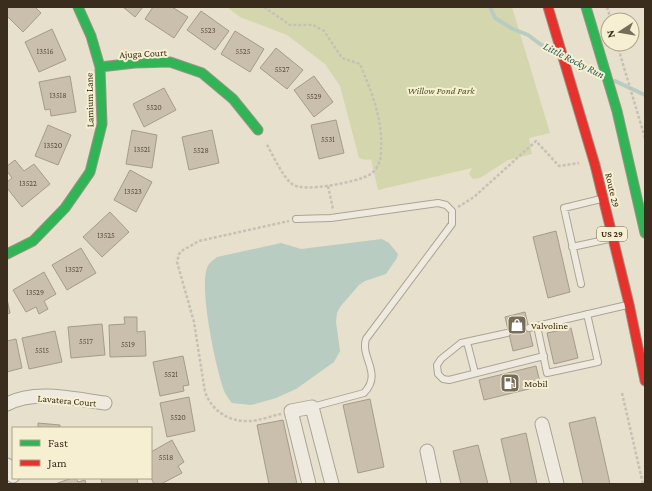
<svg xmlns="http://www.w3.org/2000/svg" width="652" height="491" viewBox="0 0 652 491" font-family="'Crimson Pro',serif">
<rect width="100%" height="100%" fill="#e6e0cc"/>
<path fill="#d4d7ae" d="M227 7H512L550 133 529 138 532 154 508 160 480 178 473 179 469 174 472 168 378 190 371 159 366 160 359 158 340 86 325 64 287 35 240 17Z"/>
<path fill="#b8ccc1" d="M382 239 389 243 398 254 397 258 386 274 365 281 359 285 340 307 337 313 336 322 340 351 334 362 296 389 276 398 251 405 232 403C229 400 227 396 225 393 216 371 199 289 207 268 208 264 213 260 217 257L281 243 301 249Z"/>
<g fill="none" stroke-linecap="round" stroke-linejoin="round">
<path stroke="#b8ccc1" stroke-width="4" d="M490 7 495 18 513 29 528 35 540 44 555 52
M570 59 598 73
M615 81 645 95"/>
</g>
<path fill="#cabead" stroke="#a69b8b" d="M7 7H35L41 13 23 32 7 16Z
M123 7H143L135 17Z
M153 7H172L188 17 174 38 145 19Z
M201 11 229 31 215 50 187 30Z
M52 29 66 60 39 72 25 42Z
M235 31 264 49 250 72 221 54Z
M276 48 303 70 287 89 260 68Z
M70 76 76 112 51 116 50 109 45 110 39 82Z
M314 76 333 102 314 117 294 90Z
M164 88 176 110 144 127 133 104Z
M336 120 344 153 319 159 311 125Z
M48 125 71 135 58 165 35 156Z
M132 130 157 135 152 168 126 164Z
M212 130 219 163 189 170 182 137Z
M15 160 24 171 34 164 50 184 22 207 7 188V182L12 178 7 171V166Z
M130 170 152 182 136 212 114 200Z
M110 212 129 232 102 257 83 237Z
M556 231 570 292 548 298 533 237Z
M81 248 96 273 67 290 52 265Z
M44 272 56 294 44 301 48 309 39 314 36 307 26 312 13 290Z
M7 299 10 313 7 314Z
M525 312 533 346 513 351 505 317Z
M124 317H137V332L145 331 146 356 110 357 109 325 125 324Z
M102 324 105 355 71 358 68 327Z
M571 328 578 358 554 364 547 333Z
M55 331 62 362 29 369 22 338Z
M16 339 22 368 7 372V341Z
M183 356 189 385 183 386 184 391 160 396 153 362Z
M536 366 541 386 484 400 479 380Z
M189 397 195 431 167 437 160 403Z
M370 399 384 467 358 473 343 405Z
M595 417 610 484H583L569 423Z
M283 420 297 484H269L257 425Z
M38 423 60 425V428H38Z
M526 433 537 484H511L501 439Z
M172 440 184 462 178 466 182 473 161 484H154L151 478V452Z
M478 445 488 484H461L453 451Z
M72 478H76L78 482 85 480 86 484H55Z
M101 478H137L138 484H102Z"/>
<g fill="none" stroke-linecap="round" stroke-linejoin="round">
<defs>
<path id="lane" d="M296 219 331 218 438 203 446 205 452 211V224L366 339C360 358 383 373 364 393L312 407
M572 247 609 239
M581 284 564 208 601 199
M587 314 598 362 547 373 537 326 627 305
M529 328 537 326
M507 333 461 343 441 359 437 365 438 374 443 379 449 380 544 356
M467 342 475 373"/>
<path id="street" d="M7 404C36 389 74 399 105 403
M542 424 557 484
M427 451 434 484
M7 465 13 476
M309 484 291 411 312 407 332 484"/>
<path id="fast" d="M586 7 617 111 645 233
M100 67 135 63 170 62 202 73 233 99 258 130
M7 254 33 241 65 208 90 172 102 124 100 67 91 36 78 7"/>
<path id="jam" d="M548 7 595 165 629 304 645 381"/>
</defs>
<use href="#lane" stroke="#aba496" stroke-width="8"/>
<use href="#street" stroke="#aba496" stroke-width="15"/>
<use href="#fast" stroke="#9b9485" stroke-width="11"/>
<use href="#jam" stroke="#9b9485" stroke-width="11"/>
<path stroke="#c6c1b6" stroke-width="2.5" stroke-dasharray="3 2" stroke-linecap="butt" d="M264 7 290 25H313L324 31 342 58 360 64C371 91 383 119 381 149 381 153 381 157 380 161 378 166 374 173 369 175 357 182 303 193 292 184 282 176 273 155 266 143
M607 7 611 20
M617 44 645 138
M328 186 333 209
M458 207 474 197 536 141 559 166 579 163
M622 393 643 484
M281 414C271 416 259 421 249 421 229 422 212 411 205 392L194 322 177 262 179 254 183 250 199 241 289 221"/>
<use href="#lane" stroke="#eeeadf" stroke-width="6"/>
<use href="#street" stroke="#eeeadf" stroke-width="13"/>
<use href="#fast" stroke="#30b455" stroke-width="9"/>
<use href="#jam" stroke="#e5322d" stroke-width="9"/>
</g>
<defs>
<symbol id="shop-square" viewBox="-11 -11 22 22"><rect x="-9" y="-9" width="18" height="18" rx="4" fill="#766c5a" stroke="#f7efd2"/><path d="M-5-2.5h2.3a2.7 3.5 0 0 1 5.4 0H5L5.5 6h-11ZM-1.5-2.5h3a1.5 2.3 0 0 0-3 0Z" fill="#fff"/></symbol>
<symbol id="fuel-square" viewBox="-11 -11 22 22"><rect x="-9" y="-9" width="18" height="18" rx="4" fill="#766c5a" stroke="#f7efd2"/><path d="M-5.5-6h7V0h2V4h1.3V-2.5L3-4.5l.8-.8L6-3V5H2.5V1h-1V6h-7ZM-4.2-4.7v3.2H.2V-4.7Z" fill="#fff"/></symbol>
</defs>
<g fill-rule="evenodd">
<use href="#shop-square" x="506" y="314" width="22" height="22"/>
<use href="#fuel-square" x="499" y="372" width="22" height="22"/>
</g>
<g text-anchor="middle" stroke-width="4" stroke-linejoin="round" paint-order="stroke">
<g font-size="8" fill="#5e5141">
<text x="208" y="33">5523</text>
<text x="45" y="54">13516</text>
<text x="243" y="54">5525</text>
<text x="282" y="72">5527</text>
<text x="58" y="98">13518</text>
<text x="314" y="99">5529</text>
<text x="154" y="110">5520</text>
<text x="328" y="142">5531</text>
<text x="53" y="148">13520</text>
<text x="142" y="152">13521</text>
<text x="201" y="153">5528</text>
<text x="28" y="186">13522</text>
<text x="133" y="194">13523</text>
<text x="106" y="238">13525</text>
<text x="74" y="272">13527</text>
<text x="35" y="295">13529</text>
<text x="86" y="344">5517</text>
<text x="128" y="347">5519</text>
<text x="42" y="353">5515</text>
<text x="171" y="377">5521</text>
<text x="178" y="420">5520</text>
<text x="166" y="460">5518</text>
</g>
<rect fill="#f7efd2" stroke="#736753" stroke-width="1" x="597" y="227" width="30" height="14" rx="3"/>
<g font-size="9" font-weight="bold" fill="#3a2d1d">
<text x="612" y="237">US 29</text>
</g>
<g font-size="10" fill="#3a2d1d" stroke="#f7efd2">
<text transform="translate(143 53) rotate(-3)" y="4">Ajuga Court</text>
<text transform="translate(89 100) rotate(-91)" y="4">Lamium Lane</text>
<text transform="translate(613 190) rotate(77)" y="4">Route 29</text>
<text transform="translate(67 400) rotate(5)" y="4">Lavatera Court</text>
</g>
<g font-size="10" font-style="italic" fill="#475822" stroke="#f7efd2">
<text x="441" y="94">Willow Pond Park</text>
</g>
<g font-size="10" fill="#3a2d1d" stroke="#f7efd2" text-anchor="start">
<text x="531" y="329">Valvoline</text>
<text x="524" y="387">Mobil</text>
</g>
<g font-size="11" font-style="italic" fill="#2b5b5b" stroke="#f7efd2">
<text transform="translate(574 60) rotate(27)" y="4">Little Rocky Run</text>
</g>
</g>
<rect width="652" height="491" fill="none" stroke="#3a2d1d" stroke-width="16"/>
<rect x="12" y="427" width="140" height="52" fill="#f7efd2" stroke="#aba18a"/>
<rect x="20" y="440" width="20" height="6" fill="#30b455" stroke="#aba18a"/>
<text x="48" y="447" font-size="12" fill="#3a2d1d">Fast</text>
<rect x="20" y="460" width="20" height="6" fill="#e5322d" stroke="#aba18a"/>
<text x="48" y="467" font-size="12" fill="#3a2d1d">Jam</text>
<g transform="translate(620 32) rotate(258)"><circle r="19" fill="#f7efd2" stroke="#aba18a"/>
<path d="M0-3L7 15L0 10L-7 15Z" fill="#766c5a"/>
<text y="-6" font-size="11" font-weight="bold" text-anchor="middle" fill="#3a2d1d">N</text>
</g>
</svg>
